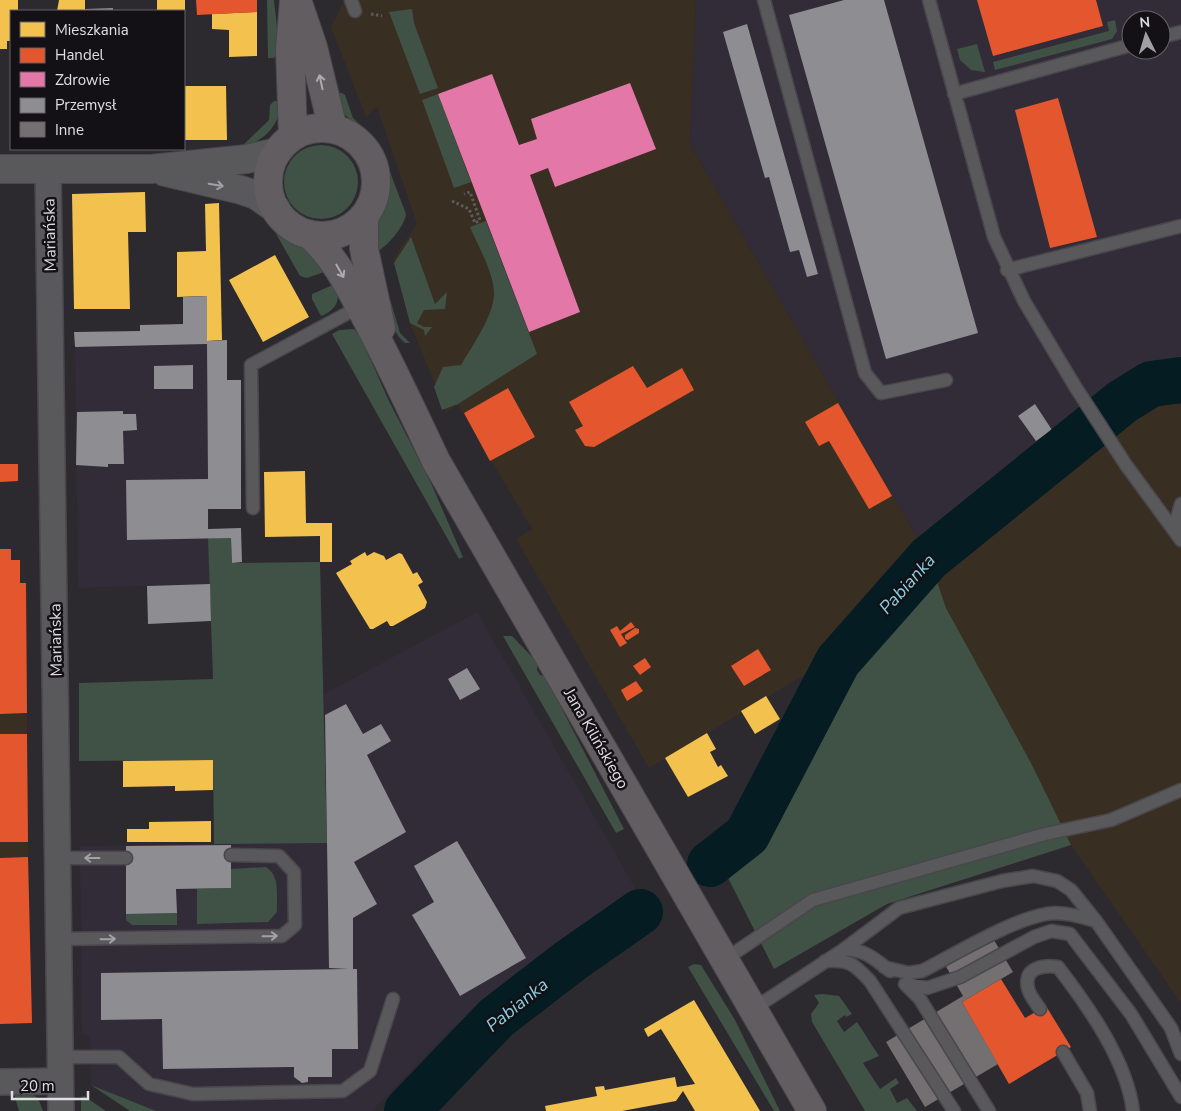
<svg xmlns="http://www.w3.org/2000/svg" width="1181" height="1111" viewBox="0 0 1181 1111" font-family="'Nunito Sans',sans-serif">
<rect width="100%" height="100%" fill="#2c292f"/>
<path fill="#392e22" d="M344 0H696L690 144 924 549 826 662 649 768 516 539 532 529 458 405 446 412 410 323 393 259 417 224 377 107 366 117 331 27Z
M1177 380H1181V1003L1071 845 946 608 929 558 1122 402 1151 384Z
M27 713 28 857 0 858V714Z"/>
<path fill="#322c39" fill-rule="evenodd" d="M696 0H1181V380L1151 384 1122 402 929 558 690 144ZM1131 20H1161V50H1131Z
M207 344 210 584 78 588 75 347Z
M477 612 639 895 451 1029 372 1111H156L91 1085V1038L82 1033 80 846 327 843 324 694Z"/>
<path fill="#3f5245" d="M267 0H274L280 53 274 58H268Z
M412 9 414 23 438 88 420 94 389 12Z
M1115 20 1117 31 1112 39 995 70 993 62 1109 31 1107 22Z
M977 44 985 72 971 70 960 60 957 49Z
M333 93H342L345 95 353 118 379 143 406 214C405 226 387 247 376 252L374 229 388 193 385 161 376 142 344 114Z
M438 94 471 182 454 188 422 100Z
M274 101H283C277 128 266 140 240 148L269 120 270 105Z
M284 182a37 37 0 1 1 74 0a37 37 0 1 1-74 0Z
M486 221 537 354 458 404 442 410 434 387 443 367 461 365C472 346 495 314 494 292 493 271 478 246 470 227Z
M275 232 304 248 327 271 307 278 300 276Z
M411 237 435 304 447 292 445 309 424 310 417 323 424 327H432L425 336 424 330 410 323 394 263Z
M381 268 400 333 410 343H405C385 327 386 291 381 268Z
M335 284C342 300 336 310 321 316L312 299V294Z
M354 329 361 338 388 399 431 483 463 557 459 559 332 334 339 330Z
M208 538H231L232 563 320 562 327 843 214 844 213 760 79 761V683L213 679Z
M929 558 946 608 1031 763 1071 845 887 904 774 969 718 858 747 835 838 661Z
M503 636H512L538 663 537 670 540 675 545 676 624 829 616 833Z
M266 867C281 876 276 897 277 912L268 922 197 924V889L231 888V869Z
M177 913V925H132L126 920V914Z
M694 964 701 965 735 1020 780 1111H774L688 967Z
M823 994 839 996 852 1014 846 1017 845 1015 837 1021 844 1032 857 1022 879 1056 863 1063 880 1089 896 1078 899 1083 890 1089 897 1103 907 1098 917 1111H865L812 1022 811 1014 819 1003 814 995Z
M91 1085 156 1111H130Z
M30 1093 38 1098 43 1111H19L14 1094Z
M84 1096 106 1111H81V1097Z"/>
<path fill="#f2c14e" d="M0 0H18V11H11V41H7V49H0Z
M59 0H85V11H57Z
M157 0H185V11H157Z
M257 12V56L229 57V30L212 29V14Z
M184 86H226L227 140H184Z
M145 192 146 232H128L130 309H74L72 194Z
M219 203 222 340 207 341V296L177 297V252L206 251 205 204Z
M275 255 309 317 263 342 229 280Z
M305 471 306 523H332V562H320V536L265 537 264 472Z
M365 552 367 556 374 552 384 556 386 560 399 553 402 554 413 574 417 572 423 582 418 585 427 602 425 608 393 626H390L387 621 373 629H370L336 573 352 564 350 561Z
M766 696 780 719 755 734 741 711Z
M707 733 716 749 710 752 718 767 721 765 728 776 688 797 665 758Z
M213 760V790L175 791V786L123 787V761Z
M211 821V842H127V829H149V822Z
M694 1000 760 1111H695L683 1091 676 1101 622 1111H546L545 1106 597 1096 595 1087 604 1086 605 1090 675 1077 677 1087 695 1084 661 1029 648 1037 644 1029Z"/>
<path fill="#e4572e" d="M196 0H257V12L197 15Z
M977 0H1096L1103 26 993 56Z
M1058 98 1097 237 1050 248 1015 110Z
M633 366 647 388 682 368 694 390 594 447 585 446 575 430 583 426 569 402Z
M508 388 535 437 490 461 464 413Z
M838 403 892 496 869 509 829 441 819 446 805 422Z
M0 464H18V481L0 482Z
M0 549H11V560H20V583H26L27 713 0 714Z
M631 622 635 627 621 634 627 643 620 647 610 630 617 626 620 631Z
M635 628 639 629V633L628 640 625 639V635Z
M758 649 771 670 744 686 731 666Z
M645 658 651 667 640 675 633 666Z
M636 681 643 691 627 701 621 690Z
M0 734H27L28 842H0Z
M28 857 32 1023 0 1024V858Z
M1001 979 1025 1018 1046 1006 1071 1047 1009 1084 962 1002Z"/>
<path fill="#e377a8" d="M492 74 519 145 537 139 531 119 630 83 656 149 555 187 548 168 530 175 580 312 529 332 438 94Z"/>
<path fill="#8d8d92" d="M844 0H884L978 333 886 359 789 15Z
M113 8V11H85V9Z
M747 24 818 274 807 277 799 250 790 252 769 177 765 178 723 32Z
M207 296V341L227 340V380H241V509H208V529L241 528 242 562 232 563 231 538 127 540 126 480 208 479 207 344 75 347 74 332 140 331V325L183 324V297Z
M193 365V389H154V366Z
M1035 404 1052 430 1036 441 1018 416Z
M123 411V414H136L137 430 123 431 124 464H108V467L76 465 77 412Z
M210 584 211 621 148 624 147 586Z
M467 668 480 689 460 700 448 679Z
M346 704 363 734 381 724 391 741 367 755 406 832 354 862 377 904 353 918V969H357L358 1049H332V1077H308V1082L302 1083 294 1077V1067L163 1069 162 1019 101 1020V973L348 969 329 968 325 715Z
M457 841 526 958 460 996 412 915 434 902 414 866Z
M231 845V888L176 889 177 913 126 914V846Z"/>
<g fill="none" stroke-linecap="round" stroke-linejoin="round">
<path stroke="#051c22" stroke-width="46" d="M710 864 747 835 838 661 929 558 1122 402 1151 384 1181 380
M407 1111 496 1018 570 961 640 912"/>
</g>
<path fill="#746f70" d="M988 930 1013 972 962 1002 998 1064 925 1107 886 1042 963 996 941 958Z"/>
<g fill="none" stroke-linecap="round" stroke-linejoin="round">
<defs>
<path id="service" d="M351 0 355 11
M764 0 865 373 881 393 946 380
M929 0 994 237 1024 301 1076 388 1126 465 1181 540
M1161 37 1181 32
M954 94 1131 45
M1007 270 1181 226
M253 508 251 365 361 306
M1179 535 1176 522 1181 504
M58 858H126
M59 939 282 936 295 925 294 872 279 856 231 855
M843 950C863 948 875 959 890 971
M724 960 813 900 1045 834 1111 820 1181 790
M825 961C849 959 854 964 870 981L954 1111
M884 967 908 973 922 971C954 955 1020 914 1055 913 1070 913 1082 917 1096 921
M905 984 920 999 989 1111
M906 984 927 988 960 977 1034 937 1051 931 1070 934 1131 1014 1181 1097
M753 1009 843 950 899 908 1002 881 1033 876 1057 881 1071 890 1096 921 1171 1028 1181 1054
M1040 1009C1036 1003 1029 995 1028 988 1023 967 1044 965 1058 967 1088 1006 1127 1061 1133 1111
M1063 1052 1087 1093 1090 1111
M60 1057H119L149 1084 193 1094 343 1091 370 1071 393 999"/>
<path id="minor" d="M48 169 61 1111
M0 1082 60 1081"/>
<path id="tertiary" d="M0 169H151L247 159 277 152
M165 172 241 190 256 195 276 209"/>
<path id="secondary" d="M298 3 313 47 333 129
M268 182a54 54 0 1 1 108 0a54 54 0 1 1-108 0Z
M293 136 290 50 294 0
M364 216V249L381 328
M309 234C335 257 349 286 365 316 390 363 413 412 436 461L812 1111"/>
</defs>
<use href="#service" stroke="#49474c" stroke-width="15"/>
<use href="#minor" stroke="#49474c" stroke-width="28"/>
<use href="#tertiary" stroke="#49474c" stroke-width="30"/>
<use href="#secondary" stroke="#49474c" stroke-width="30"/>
<path stroke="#5c5b5f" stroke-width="3" stroke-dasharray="2.5 2.5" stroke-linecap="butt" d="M371 14 382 16
M452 201 469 209 475 223 480 220 470 192 464 194"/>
<use href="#service" stroke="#59585b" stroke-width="12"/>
<use href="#minor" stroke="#59585b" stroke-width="25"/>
<use href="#tertiary" stroke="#59585b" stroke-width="28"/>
<use href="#secondary" stroke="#625d60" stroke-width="28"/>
</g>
<defs><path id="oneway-shaft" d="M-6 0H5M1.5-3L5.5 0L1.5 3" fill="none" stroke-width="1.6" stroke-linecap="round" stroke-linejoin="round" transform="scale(1.25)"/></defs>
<g stroke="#aeaaaf">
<use href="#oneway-shaft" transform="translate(321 82) rotate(-102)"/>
<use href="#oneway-shaft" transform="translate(340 271) rotate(60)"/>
</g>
<g stroke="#a3a1a6">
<use href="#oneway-shaft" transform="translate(216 185) rotate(10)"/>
<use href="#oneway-shaft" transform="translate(92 858) rotate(180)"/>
<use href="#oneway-shaft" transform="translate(270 936) rotate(-1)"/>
<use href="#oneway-shaft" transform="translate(108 939) rotate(-1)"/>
</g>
<g text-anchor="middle" stroke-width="5" stroke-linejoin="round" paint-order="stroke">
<g font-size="16" fill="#e0dde3" stroke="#131115">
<text transform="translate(49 235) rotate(-91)" y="6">Mariańska</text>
<text transform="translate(55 640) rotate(-91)" y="6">Mariańska</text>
<text transform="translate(597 738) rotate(60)" y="6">Jana Kilińskiego</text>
</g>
<g font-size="18" font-style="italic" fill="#8acfe0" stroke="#131115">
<text transform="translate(907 584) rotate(-48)" y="6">Pabianka</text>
<text transform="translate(517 1005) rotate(-39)" y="6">Pabianka</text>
</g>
</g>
<rect x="10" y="10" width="175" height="140" fill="#131115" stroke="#656367"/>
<rect x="20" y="22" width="25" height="15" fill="#f2c14e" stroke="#656367"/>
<text x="55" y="35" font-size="15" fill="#e0dde3">Mieszkania</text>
<rect x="20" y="48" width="25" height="15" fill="#e4572e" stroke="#656367"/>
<text x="55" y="60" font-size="15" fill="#e0dde3">Handel</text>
<rect x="20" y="72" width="25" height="15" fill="#e377a8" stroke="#656367"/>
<text x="55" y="85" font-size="15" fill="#e0dde3">Zdrowie</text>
<rect x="20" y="98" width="25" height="15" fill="#8d8d92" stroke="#656367"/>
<text x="55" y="110" font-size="15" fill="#e0dde3">Przemysł</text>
<rect x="20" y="122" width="25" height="15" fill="#746f70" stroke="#656367"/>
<text x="55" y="135" font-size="15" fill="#e0dde3">Inne</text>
<g transform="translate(1146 35) rotate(355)"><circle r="24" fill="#131115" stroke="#656367"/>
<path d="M0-4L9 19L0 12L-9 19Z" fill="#a19ea4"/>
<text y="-8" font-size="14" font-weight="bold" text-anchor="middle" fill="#e0dde3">N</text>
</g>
<path d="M12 1091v8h76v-8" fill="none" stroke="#e0dde3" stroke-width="2.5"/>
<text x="20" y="1091" font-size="15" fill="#e0dde3" stroke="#131115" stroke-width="4" paint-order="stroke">20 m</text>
</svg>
